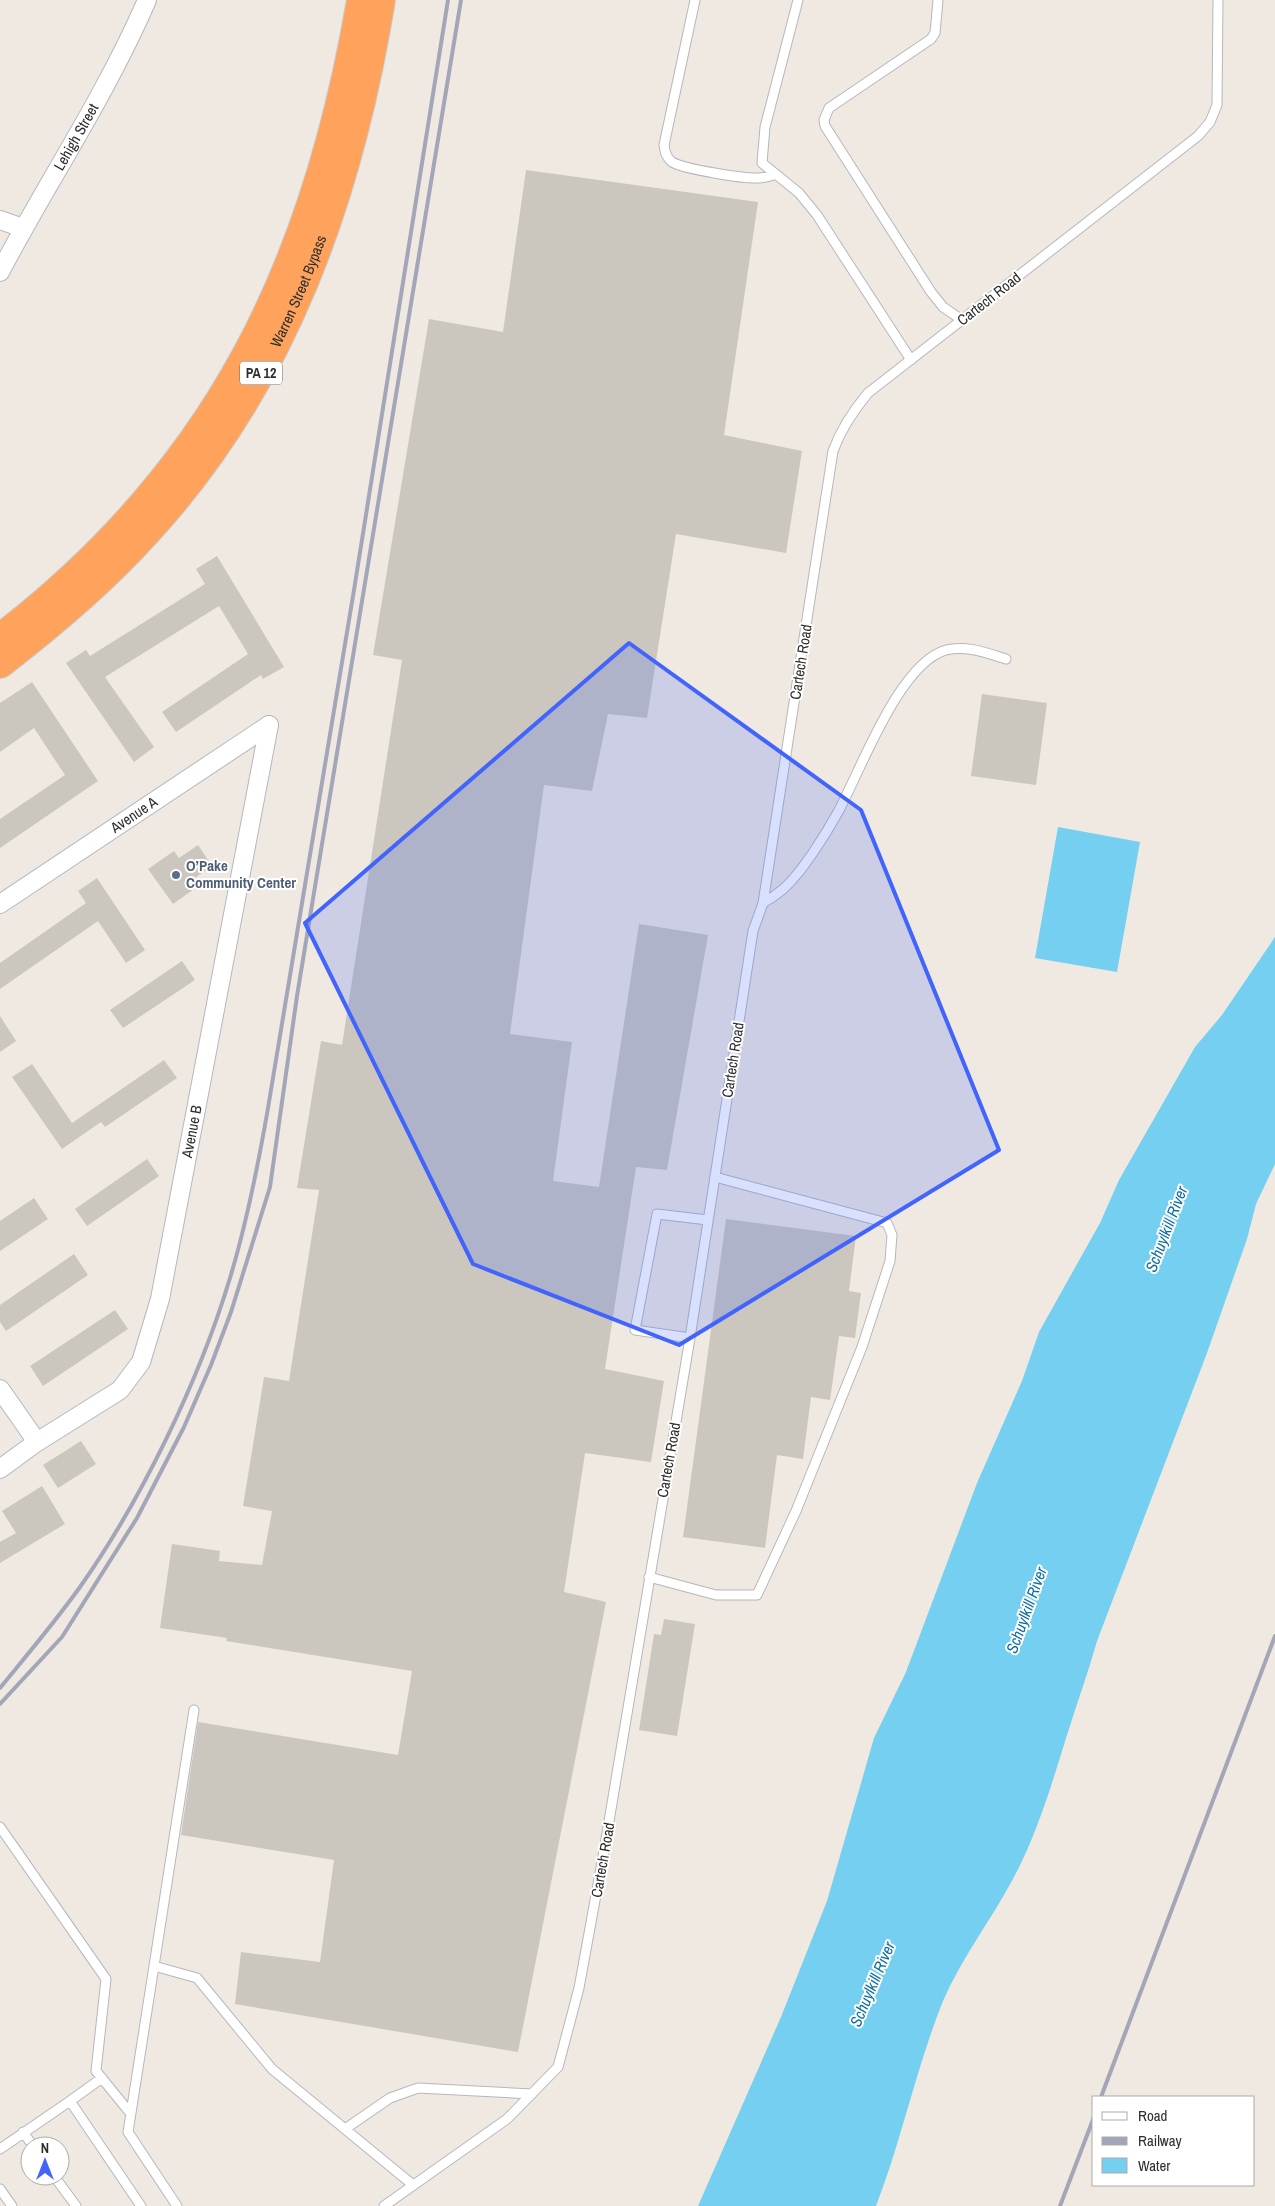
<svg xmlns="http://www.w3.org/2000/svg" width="1275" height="2206" viewBox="0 0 1275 2206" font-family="'Archivo Narrow',sans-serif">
<rect width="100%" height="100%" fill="#efe9e1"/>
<path fill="#75cff0" d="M1058 827 1140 842 1117 972 1035 958Z
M1275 937V1164L1256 1204 1247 1239 1207 1353 1097 1641C1088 1673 1077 1703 1067 1735 1052 1783 1038 1832 1014 1877 992 1919 962 1957 943 2001 916 2068 902 2139 876 2206H698L781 2017 827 1901 874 1738 906 1672 977 1483 1022 1381 1039 1332 1100 1223 1119 1180 1195 1047 1222 1015Z"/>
<path fill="#cbc7bf" d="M526 170 758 202 724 435 802 451 786 553 676 534 647 718 608 714 592 791 544 785 510 1034 572 1042 553 1181 599 1187 639 924 708 935 667 1170 636 1167 605 1369 664 1381 651 1462 585 1453 564 1592 606 1602 518 2052 235 2004 241 1952 320 1962 334 1860 181 1835 198 1722 398 1755 412 1671 226 1641 227 1638 160 1628 172 1544 220 1551 219 1561 262 1565 272 1511 243 1506 264 1377 289 1381 319 1190 297 1188 321 1041 342 1045 402 660 373 655 429 319 503 332Z
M217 556 284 667 263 679 261 675 176 732 162 712 248 654 219 606 105 677 154 747 134 762 66 663 86 650 90 656 205 584 196 569Z
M32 682 98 781 0 848V819L65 775 34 728 0 752V703Z
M982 694 1047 703 1036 785 971 776Z
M198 845 212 866 192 880 197 887 173 904 148 869 174 851 179 858Z
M97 878 145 950 126 963 98 921 0 989V963L86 903 78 891Z
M182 961 195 980 123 1028 110 1010Z
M0 1016 16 1041 0 1052Z
M164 1060 177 1078 105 1127 101 1122 62 1149 12 1077 32 1064 72 1123Z
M147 1159 159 1176 87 1226 75 1209Z
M34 1198 48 1219 0 1251V1221Z
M726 1219 856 1236 849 1291 861 1293 855 1338 839 1336 830 1400 811 1397 803 1459 777 1455 765 1548 683 1537Z
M74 1254 88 1275 6 1331 0 1322V1305Z
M115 1310 128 1329 43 1386 30 1366Z
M81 1441 96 1464 58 1488 43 1465Z
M42 1486 65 1524 0 1563V1542L16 1533 2 1511Z
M664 1619 695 1624 677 1736 639 1730 654 1634 661 1635Z"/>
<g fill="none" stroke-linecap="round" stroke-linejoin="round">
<defs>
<path id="lane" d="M695 0 664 145C665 152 666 157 672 162 683 169 745 179 759 178 764 178 770 176 774 175
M798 0 765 127 762 163 799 193 817 215 911 360
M938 0 935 33 931 39 829 108 824 120 825 126 931 292 943 307 962 320
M763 903C770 899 776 895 782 890 801 874 826 834 838 812 860 772 899 663 946 650 966 645 987 653 1006 659
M690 1338 635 1330 657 1214 708 1220
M649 1577 716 1595H757L796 1511 862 1347 890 1261 892 1235 887 1223 715 1177
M0 1827 106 1979 96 2071 131 2114
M154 1966 194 1710
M102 2078 70 2101 141 2206
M345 2129 390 2098 418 2088 532 2094
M23 2132 33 2146
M0 2149 70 2101
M54 2176 76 2206
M0 2189 12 2206
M177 2206 128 2132 154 1966 197 1978 272 2069 413 2185
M384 2206 507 2119 558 2067 579 1988 604 1851 690 1338 753 931 763 903 833 451C841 429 853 411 868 393L1198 136 1210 122 1217 105 1218 0"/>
<g id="street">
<path d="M0 220 23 228"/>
<path id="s1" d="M0 272C48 181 106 95 147 0"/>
<path id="s2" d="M0 904 269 725"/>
<path d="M0 1389 37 1442"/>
<path id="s3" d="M0 1469 37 1442 120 1390 141 1362 160 1299 269 725"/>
</g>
<g id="highway">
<path d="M0 638C218 471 316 267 361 0"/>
<path id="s4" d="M0 664C52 624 103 581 147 532 284 383 349 196 381 0"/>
</g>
</defs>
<use href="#lane" stroke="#b4b7c1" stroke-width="11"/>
<use href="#street" stroke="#b4b7c1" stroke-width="20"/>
<use href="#highway" stroke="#c9c9c9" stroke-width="30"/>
<use href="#lane" stroke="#fff" stroke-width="9"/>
<use href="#street" stroke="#fff" stroke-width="18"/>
<use href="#highway" stroke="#ffa35c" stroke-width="28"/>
<path stroke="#a3a6b8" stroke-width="4" d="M0 1688C27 1655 55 1622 80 1587 142 1499 199 1381 230 1278 247 1222 258 1166 268 1108L354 590 448 0
M0 1704 62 1637 137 1518 184 1427 211 1365 231 1312 270 1187 297 996 461 0
M1101 2097 1275 1636
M1060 2206 1094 2117"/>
</g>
<path fill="#4264fb" fill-opacity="0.2" stroke="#4264fb" stroke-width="4" stroke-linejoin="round" d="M629 643 861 810 999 1150 679 1345 473 1264 305 923Z"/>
<circle fill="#5c6f8a" stroke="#fff" stroke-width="2" cx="176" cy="875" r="5"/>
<g text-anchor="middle" stroke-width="4" stroke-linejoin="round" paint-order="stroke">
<rect fill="#fff" stroke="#6d6d6d" stroke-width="1" x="240" y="361.5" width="42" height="23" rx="4"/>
<g font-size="14" font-weight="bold" fill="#2e2e2e">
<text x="261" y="378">PA 12</text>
</g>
<g font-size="15" fill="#2e2e2e" stroke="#fff">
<text dy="5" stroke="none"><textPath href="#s1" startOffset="155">Lehigh Street</textPath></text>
<text dy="5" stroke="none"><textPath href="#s4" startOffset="484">Warren Street Bypass</textPath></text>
<text transform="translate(989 299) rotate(-38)" y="5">Cartech Road</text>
<text transform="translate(801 662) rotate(-81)" y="5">Cartech Road</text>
<text dy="5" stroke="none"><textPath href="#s2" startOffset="161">Avenue A</textPath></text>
<text transform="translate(733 1060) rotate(-81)" y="5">Cartech Road</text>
<text dy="5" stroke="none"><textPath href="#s3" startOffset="415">Avenue B</textPath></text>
<text transform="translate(669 1460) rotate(-80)" y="5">Cartech Road</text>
<text transform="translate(603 1860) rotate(-80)" y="5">Cartech Road</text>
</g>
<g font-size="15" font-weight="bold" fill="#4e5e75" stroke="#fff" text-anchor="start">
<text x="186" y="871">O’Pake<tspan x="186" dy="17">Community Center</tspan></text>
</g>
<g font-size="16" font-style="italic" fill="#0d6fa3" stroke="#fff">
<text transform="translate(1166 1229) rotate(-69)" y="6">Schuylkill River</text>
<text transform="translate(1026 1610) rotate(-70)" y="6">Schuylkill River</text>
<text transform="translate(872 1984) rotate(-67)" y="6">Schuylkill River</text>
</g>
</g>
<rect x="1092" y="2096" width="162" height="90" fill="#ffffff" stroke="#ababab"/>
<rect x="1102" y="2112" width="25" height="8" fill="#ffffff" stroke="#ababab"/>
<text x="1138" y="2121" font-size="15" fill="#2e2e2e">Road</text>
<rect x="1102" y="2137" width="25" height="8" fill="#a3a6b8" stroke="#ababab"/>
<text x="1138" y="2146" font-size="15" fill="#2e2e2e">Railway</text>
<rect x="1102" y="2158" width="25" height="15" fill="#75cff0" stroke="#ababab"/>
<text x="1138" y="2171" font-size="15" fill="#2e2e2e">Water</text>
<g transform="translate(45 2161)"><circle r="24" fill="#ffffff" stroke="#ababab"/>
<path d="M0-4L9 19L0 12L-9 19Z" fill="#4264fb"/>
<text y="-8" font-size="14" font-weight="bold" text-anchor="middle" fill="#2e2e2e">N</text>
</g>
</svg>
